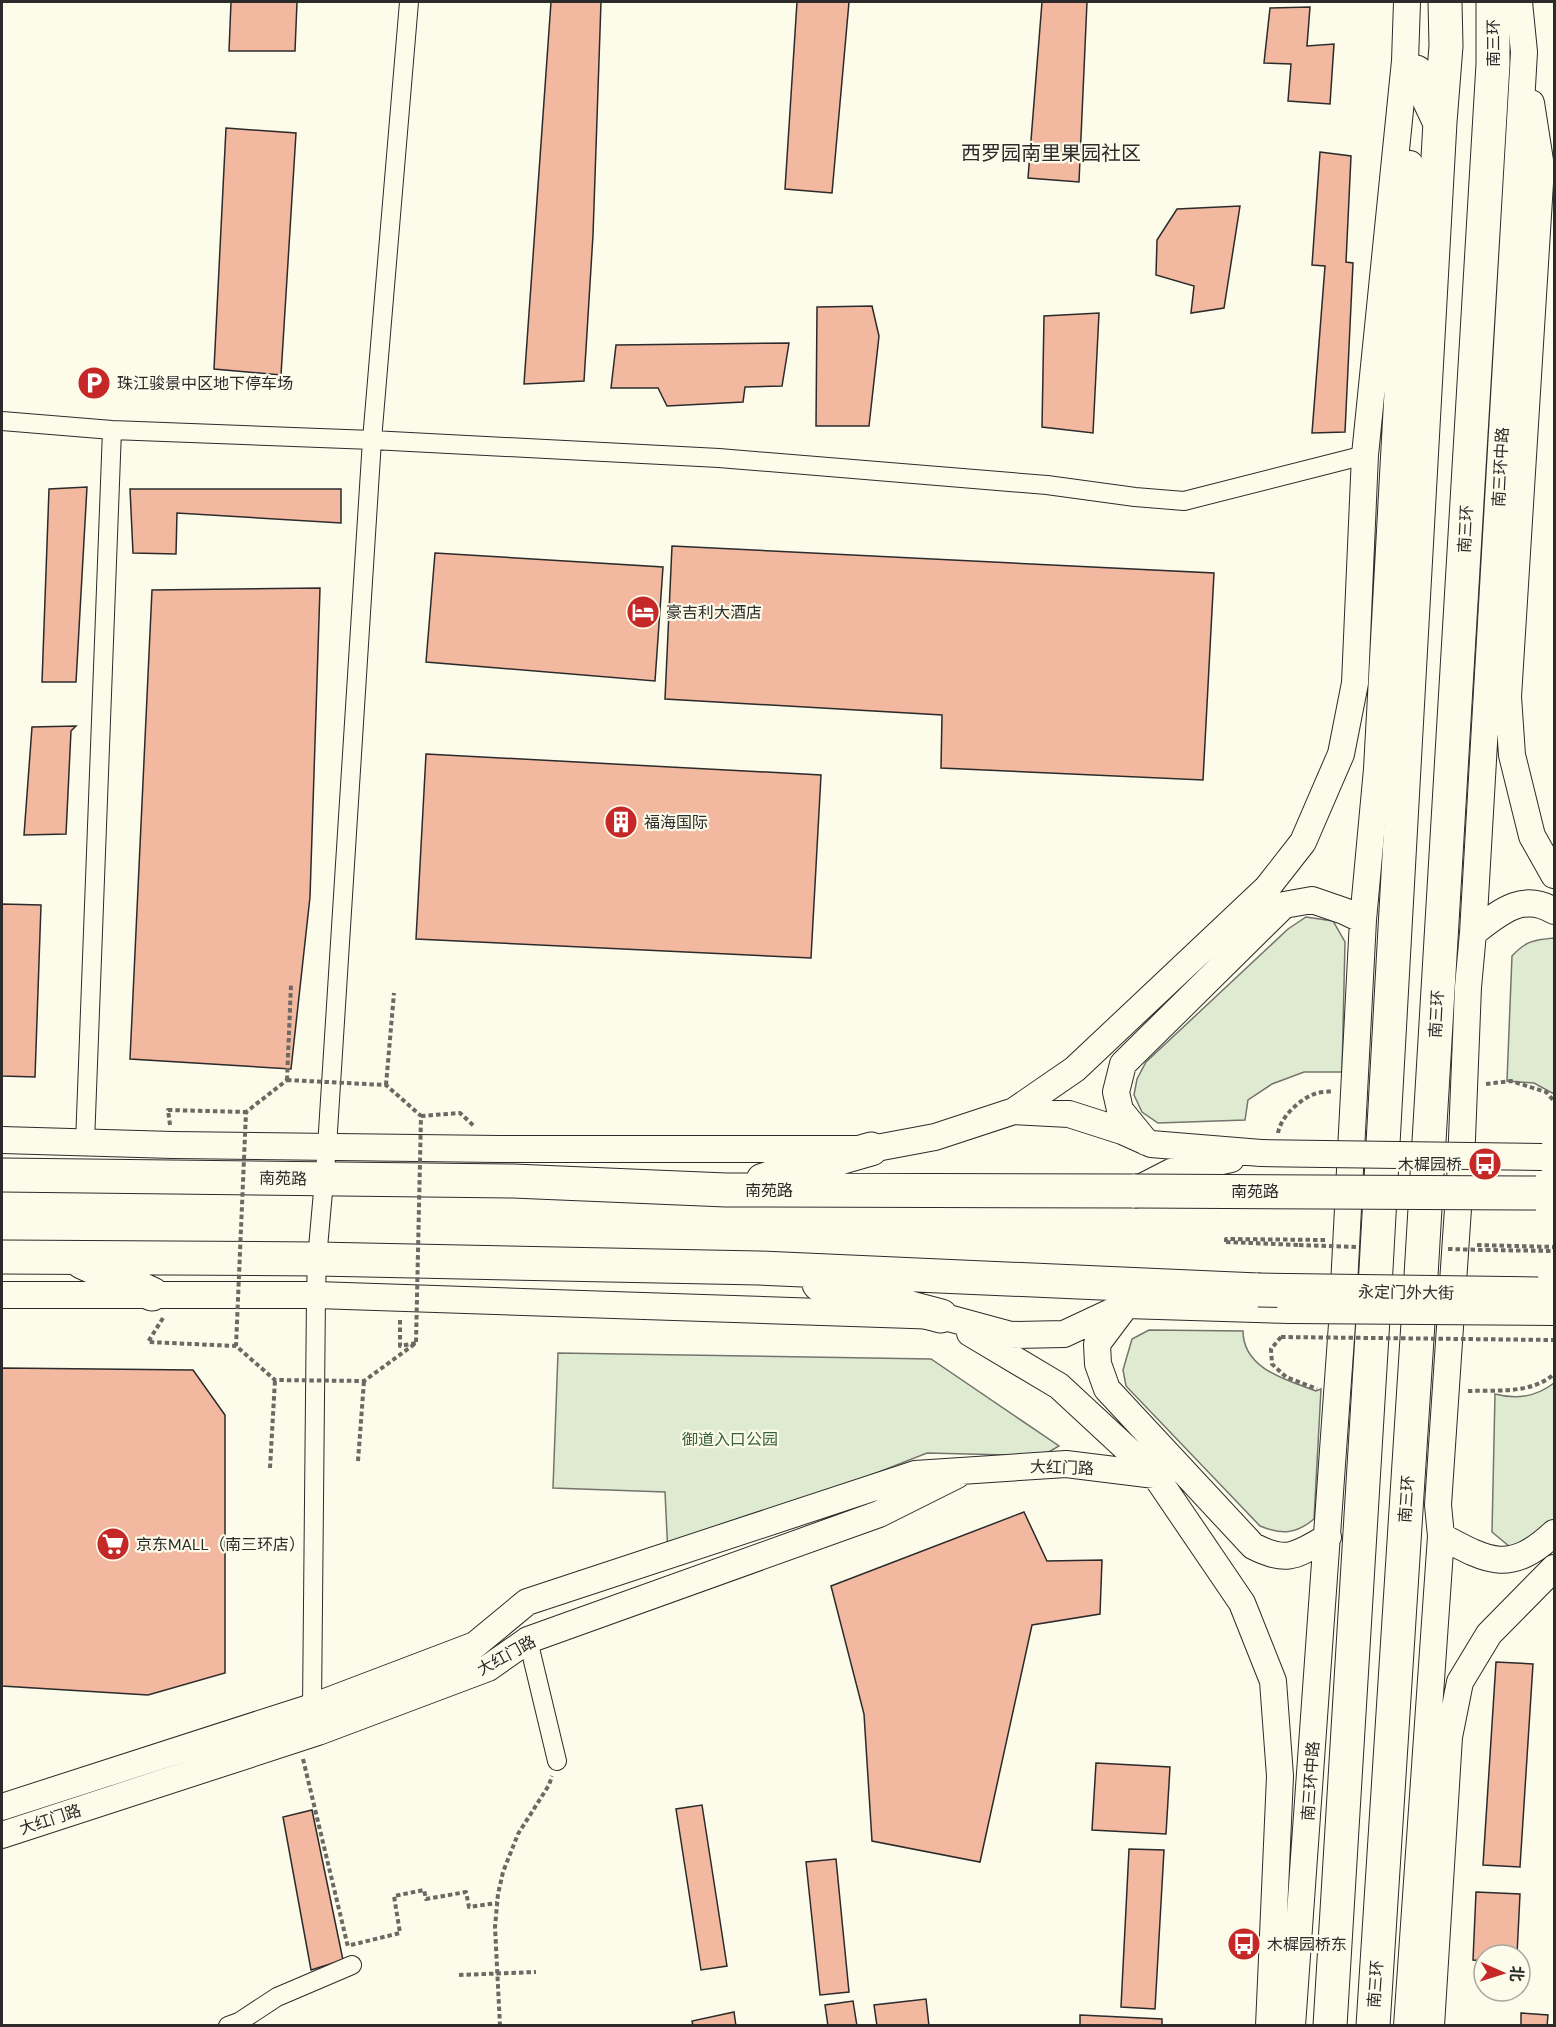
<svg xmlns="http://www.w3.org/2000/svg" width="1556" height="2027" viewBox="0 0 1556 2027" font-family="'DM Sans','Noto Sans SC',sans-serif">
<rect width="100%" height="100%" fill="#fdfbea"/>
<path fill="#deebd1" stroke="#74746e" stroke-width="1.5" d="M1306 917 1333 921 1345 942 1342 1072H1304L1272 1084 1248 1100 1245 1120 1158 1123 1142 1112 1134 1095 1137 1079 1146 1062 1288 929Z
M1554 938V1094L1534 1083 1507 1081 1512 956C1526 941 1533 940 1554 938Z
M1149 1330 1243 1331C1243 1369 1287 1380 1316 1391L1321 1389 1314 1519C1296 1534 1282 1535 1260 1526L1126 1386 1123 1370 1132 1339Z
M558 1353 931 1359 1059 1446 1042 1456 927 1453 668 1555 665 1492 553 1488Z
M1554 1383V1528L1526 1548 1509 1546 1492 1532 1495 1394C1517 1400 1536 1397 1554 1383Z"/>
<path fill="#f2b8a0" stroke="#2b2b2b" stroke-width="1.5" d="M231 2H297L295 51H229Z
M551 2H601L593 235 584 381 524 384Z
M797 2H849L832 193 785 189Z
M1042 2H1087L1079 182 1028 178Z
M1310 7 1307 46 1334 44 1330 104 1288 101 1291 64 1264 63 1270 8Z
M226 128 296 133 281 375 214 369Z
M1320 152 1351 156 1346 262 1353 263 1345 432 1312 433 1325 266 1312 265Z
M1240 206 1224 308 1191 313 1194 286 1156 275 1157 240 1177 209Z
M872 306 879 336 869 426H816L817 307Z
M1099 313 1093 433 1042 427 1044 316Z
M789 343 782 386 745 387 743 402 667 406 658 388H611L616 345Z
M87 487 76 682H42L49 489Z
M130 489H341V523L177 513 176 554 133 553Z
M672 546 1214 573 1203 780 941 768 942 715 665 699Z
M435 553 663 567 655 681 426 662Z
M320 588 310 897 291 1069 130 1059 152 590Z
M76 726 71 731 66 834 24 835 32 727Z
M426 754 821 775 811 958 416 939Z
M2 904 41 905 35 1077 2 1076Z
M2 1368 193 1370 225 1415V1673L148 1695 2 1686Z
M1024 1512 1047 1561 1102 1560 1100 1614 1032 1625 980 1862 872 1841 864 1714 831 1586Z
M1496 1662 1533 1664 1520 1867 1483 1865Z
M1096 1763 1170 1767 1166 1834 1092 1830Z
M702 1805 727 1966 701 1970 676 1809Z
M312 1810 343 1960 311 1970 283 1817Z
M1129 1849 1164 1850 1155 2009 1121 2007Z
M836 1859 849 1992 820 1995 806 1862Z
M1476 1892 1520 1894 1517 1955H1484V1961L1473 1960Z
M926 1999 929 2026H877L874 2005Z
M853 2001 857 2026H828L825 2005Z
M734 2012 736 2026H693L692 2021Z
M1521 2013 1548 2015 1547 2026H1521Z
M1080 2015 1162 2019V2026H1080Z"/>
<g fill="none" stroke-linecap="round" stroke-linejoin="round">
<defs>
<path id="street" d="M2 421 112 430 372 440 719 458 1047 485 1135 497 1184 501 1365 455
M85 1143 112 430
M528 1640 557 1761
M314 1718 312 1707 316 1295 317 1259 327 1147 372 440 409 2
M228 2026 239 2022 277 1997 352 1965"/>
<path id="secondary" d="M1531 103 1541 167 1508 697 1512 755 1532 836 1554 875
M1473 933C1498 914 1522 891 1554 911
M1014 1111 1069 1114 1122 1131 1151 1144 1261 1153
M2 1140 173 1145 499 1149H871L935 1137 1014 1111 1075 1069 1267 888 1303 842 1341 754 1355 683 1365 455 1405 61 1407 2
M1146 1142 1120 1110 1116 1092 1123 1064 1284 905 1312 900 1344 911 1363 920
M1136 1190 1171 1172 1231 1159
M2 1295H316L941 1316 1011 1335 1064 1334 1126 1305 1290 1310
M1124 1308 1097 1344 1098 1364 1107 1389 1253 1546C1288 1564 1296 1555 1328 1537
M970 1333 1059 1386 1155 1475 1242 1603 1273 1681 1280 1776 1269 2026
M1441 1536C1489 1562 1510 1574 1554 1533
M2 1807 312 1707 475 1645 527 1602 915 1474 1066 1464 1155 1475
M2 1835 318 1732 488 1668 528 1640 879 1514 957 1475
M1292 2026 1342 1324 1363 920 1377 769 1410 164
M1407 2026 1441 1536 1438 1505 1461 1164 1468 987 1473 933 1524 52 1519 2
M1431 2026 1449 1737 1460 1682 1489 1634 1554 1568"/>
<path id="highway" d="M1416 72 1439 121
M2 1175 513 1181 726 1190 1135 1191
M763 1180 871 1149
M2 1257 317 1259 759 1268 1258 1290
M82 1262 152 1294
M819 1284 941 1316
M1330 2026 1376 1269 1440 122 1446 46 1445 2
M1373 2026 1421 1276 1493 64V2"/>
</defs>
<use href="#street" stroke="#2b2b2b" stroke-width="20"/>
<use href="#secondary" stroke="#2b2b2b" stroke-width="28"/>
<use href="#highway" stroke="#2b2b2b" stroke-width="35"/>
<path stroke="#6a6964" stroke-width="4" stroke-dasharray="4.5 3" stroke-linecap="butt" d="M287 1080 291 985
M1486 1084 1511 1081 1546 1092 1554 1101
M386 1085 394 993
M421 1116 460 1113 475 1127
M170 1125 168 1110 246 1112
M1278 1133C1281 1116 1301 1098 1317 1093 1321 1092 1327 1092 1332 1091
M1226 1242V1239L1325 1240
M1226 1242 1299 1245
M1477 1245 1554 1247
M1486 1250 1554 1251
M163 1318 148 1342 236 1346
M400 1320V1346L416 1343
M1281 1337 1271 1349 1272 1364 1286 1377 1317 1389
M1468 1391C1496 1390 1532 1394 1554 1374
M358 1461 364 1381
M270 1468 275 1380
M303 1759 348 1947
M351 1945 400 1933 394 1896 424 1890 426 1899 466 1892 469 1907 497 1903
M459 1975 536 1972
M500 2026 495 1927 498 1894 503 1872 518 1834 549 1785 552 1776"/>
<use href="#street" stroke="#fdfbea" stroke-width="18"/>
<use href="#secondary" stroke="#fdfbea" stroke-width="26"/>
<use href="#highway" stroke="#fdfbea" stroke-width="33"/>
<defs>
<path id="secondary-bridge" d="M1261 1153 1542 1157
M1290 1310 1554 1312"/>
<path id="highway-bridge" d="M1135 1191 1536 1193
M1258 1290 1538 1294"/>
</defs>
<use href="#secondary-bridge" stroke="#2b2b2b" stroke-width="28" stroke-linecap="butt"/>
<use href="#highway-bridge" stroke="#2b2b2b" stroke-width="35" stroke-linecap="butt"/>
<path stroke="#6a6964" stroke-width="4" stroke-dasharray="4.5 3" stroke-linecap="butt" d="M287 1080 386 1085 421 1116 416 1343 364 1381 275 1380 236 1346 246 1112Z
M1299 1245 1359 1247
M1448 1249 1486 1250
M1281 1337 1554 1340"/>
<use href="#secondary-bridge" stroke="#fdfbea" stroke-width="26"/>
<use href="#highway-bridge" stroke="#fdfbea" stroke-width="33"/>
</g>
<defs>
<symbol id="parking-disc" viewBox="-11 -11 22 22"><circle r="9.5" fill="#c62828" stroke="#fdfbea"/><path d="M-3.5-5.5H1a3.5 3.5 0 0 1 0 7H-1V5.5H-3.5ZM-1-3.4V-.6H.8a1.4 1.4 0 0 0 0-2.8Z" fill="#fff"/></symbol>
<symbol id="hotel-disc" viewBox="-11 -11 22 22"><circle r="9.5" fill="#c62828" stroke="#fdfbea"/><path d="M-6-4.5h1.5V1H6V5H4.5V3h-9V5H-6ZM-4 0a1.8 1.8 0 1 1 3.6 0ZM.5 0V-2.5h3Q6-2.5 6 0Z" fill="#fff"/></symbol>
<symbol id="building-disc" viewBox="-11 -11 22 22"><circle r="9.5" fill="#c62828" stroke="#fdfbea"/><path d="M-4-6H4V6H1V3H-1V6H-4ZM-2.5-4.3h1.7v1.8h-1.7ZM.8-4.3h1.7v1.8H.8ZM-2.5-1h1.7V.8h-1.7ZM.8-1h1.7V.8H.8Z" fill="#fff"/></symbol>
<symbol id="bus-disc" viewBox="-11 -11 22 22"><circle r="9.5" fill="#c62828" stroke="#fdfbea"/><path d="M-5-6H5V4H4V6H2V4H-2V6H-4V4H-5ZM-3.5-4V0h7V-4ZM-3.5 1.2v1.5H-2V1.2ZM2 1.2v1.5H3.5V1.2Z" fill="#fff"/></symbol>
<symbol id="supermarket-disc" viewBox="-11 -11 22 22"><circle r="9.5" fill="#c62828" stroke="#fdfbea"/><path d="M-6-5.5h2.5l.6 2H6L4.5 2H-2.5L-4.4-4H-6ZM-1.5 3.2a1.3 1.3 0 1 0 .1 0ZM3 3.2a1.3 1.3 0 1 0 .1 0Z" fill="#fff"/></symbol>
</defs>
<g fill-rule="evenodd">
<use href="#parking-disc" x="75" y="364" width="38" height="38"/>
<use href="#hotel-disc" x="624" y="593" width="38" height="38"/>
<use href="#building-disc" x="602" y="803" width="38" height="38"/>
<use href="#bus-disc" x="1466" y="1145" width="38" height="38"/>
<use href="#supermarket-disc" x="94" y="1525" width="38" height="38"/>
<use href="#bus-disc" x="1225" y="1925" width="38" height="38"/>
</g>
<g text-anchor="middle" stroke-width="4.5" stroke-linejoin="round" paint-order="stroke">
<g font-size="16" fill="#2b2b2b" stroke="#fdfbea">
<text transform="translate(1493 43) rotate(-90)" y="6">南三环</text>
<text transform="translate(1500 467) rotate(-87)" y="6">南三环中路</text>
<text transform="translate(1465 529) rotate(-87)" y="6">南三环</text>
<text transform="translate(1436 1014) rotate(-87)" y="6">南三环</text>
<text transform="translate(283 1178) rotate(1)" y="6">南苑路</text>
<text x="769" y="1196">南苑路</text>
<text x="1255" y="1197">南苑路</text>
<text transform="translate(1406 1292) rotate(1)" y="6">永定门外大街</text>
<text transform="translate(1062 1467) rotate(2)" y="6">大红门路</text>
<text transform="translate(1406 1499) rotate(-86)" y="6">南三环</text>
<text transform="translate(506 1655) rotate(-29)" y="6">大红门路</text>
<text transform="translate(1310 1781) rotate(-86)" y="6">南三环中路</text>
<text transform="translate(50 1819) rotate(-18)" y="6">大红门路</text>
<text transform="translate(1375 1984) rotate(-86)" y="6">南三环</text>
</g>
<g font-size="16" fill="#2b2b2b" stroke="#fdfbea" text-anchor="start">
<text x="117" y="389">珠江骏景中区地下停车场</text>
<text x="666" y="618">豪吉利大酒店</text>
<text x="644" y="828">福海国际</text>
<text x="1462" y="1170" text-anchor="end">木樨园桥</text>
<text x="136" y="1550">京东MALL（南三环店）</text>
<text x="1267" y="1950">木樨园桥东</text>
</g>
<g font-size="16" fill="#34623c" stroke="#fdfbea">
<text x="730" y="1445">御道入口公园</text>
</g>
<g font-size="20" fill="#2b2b2b" stroke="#fdfbea">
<text x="1051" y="160">西罗园南里果园社区</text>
</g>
</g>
<rect width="1556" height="2027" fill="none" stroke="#2b2b2b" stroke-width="6"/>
<g transform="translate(1502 1973) rotate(93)"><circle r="28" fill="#fdfbea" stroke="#a9a89e" stroke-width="1.5"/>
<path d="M0-4.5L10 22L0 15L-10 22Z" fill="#c62828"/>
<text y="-9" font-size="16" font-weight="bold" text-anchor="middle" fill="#2b2b2b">北</text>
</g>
</svg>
